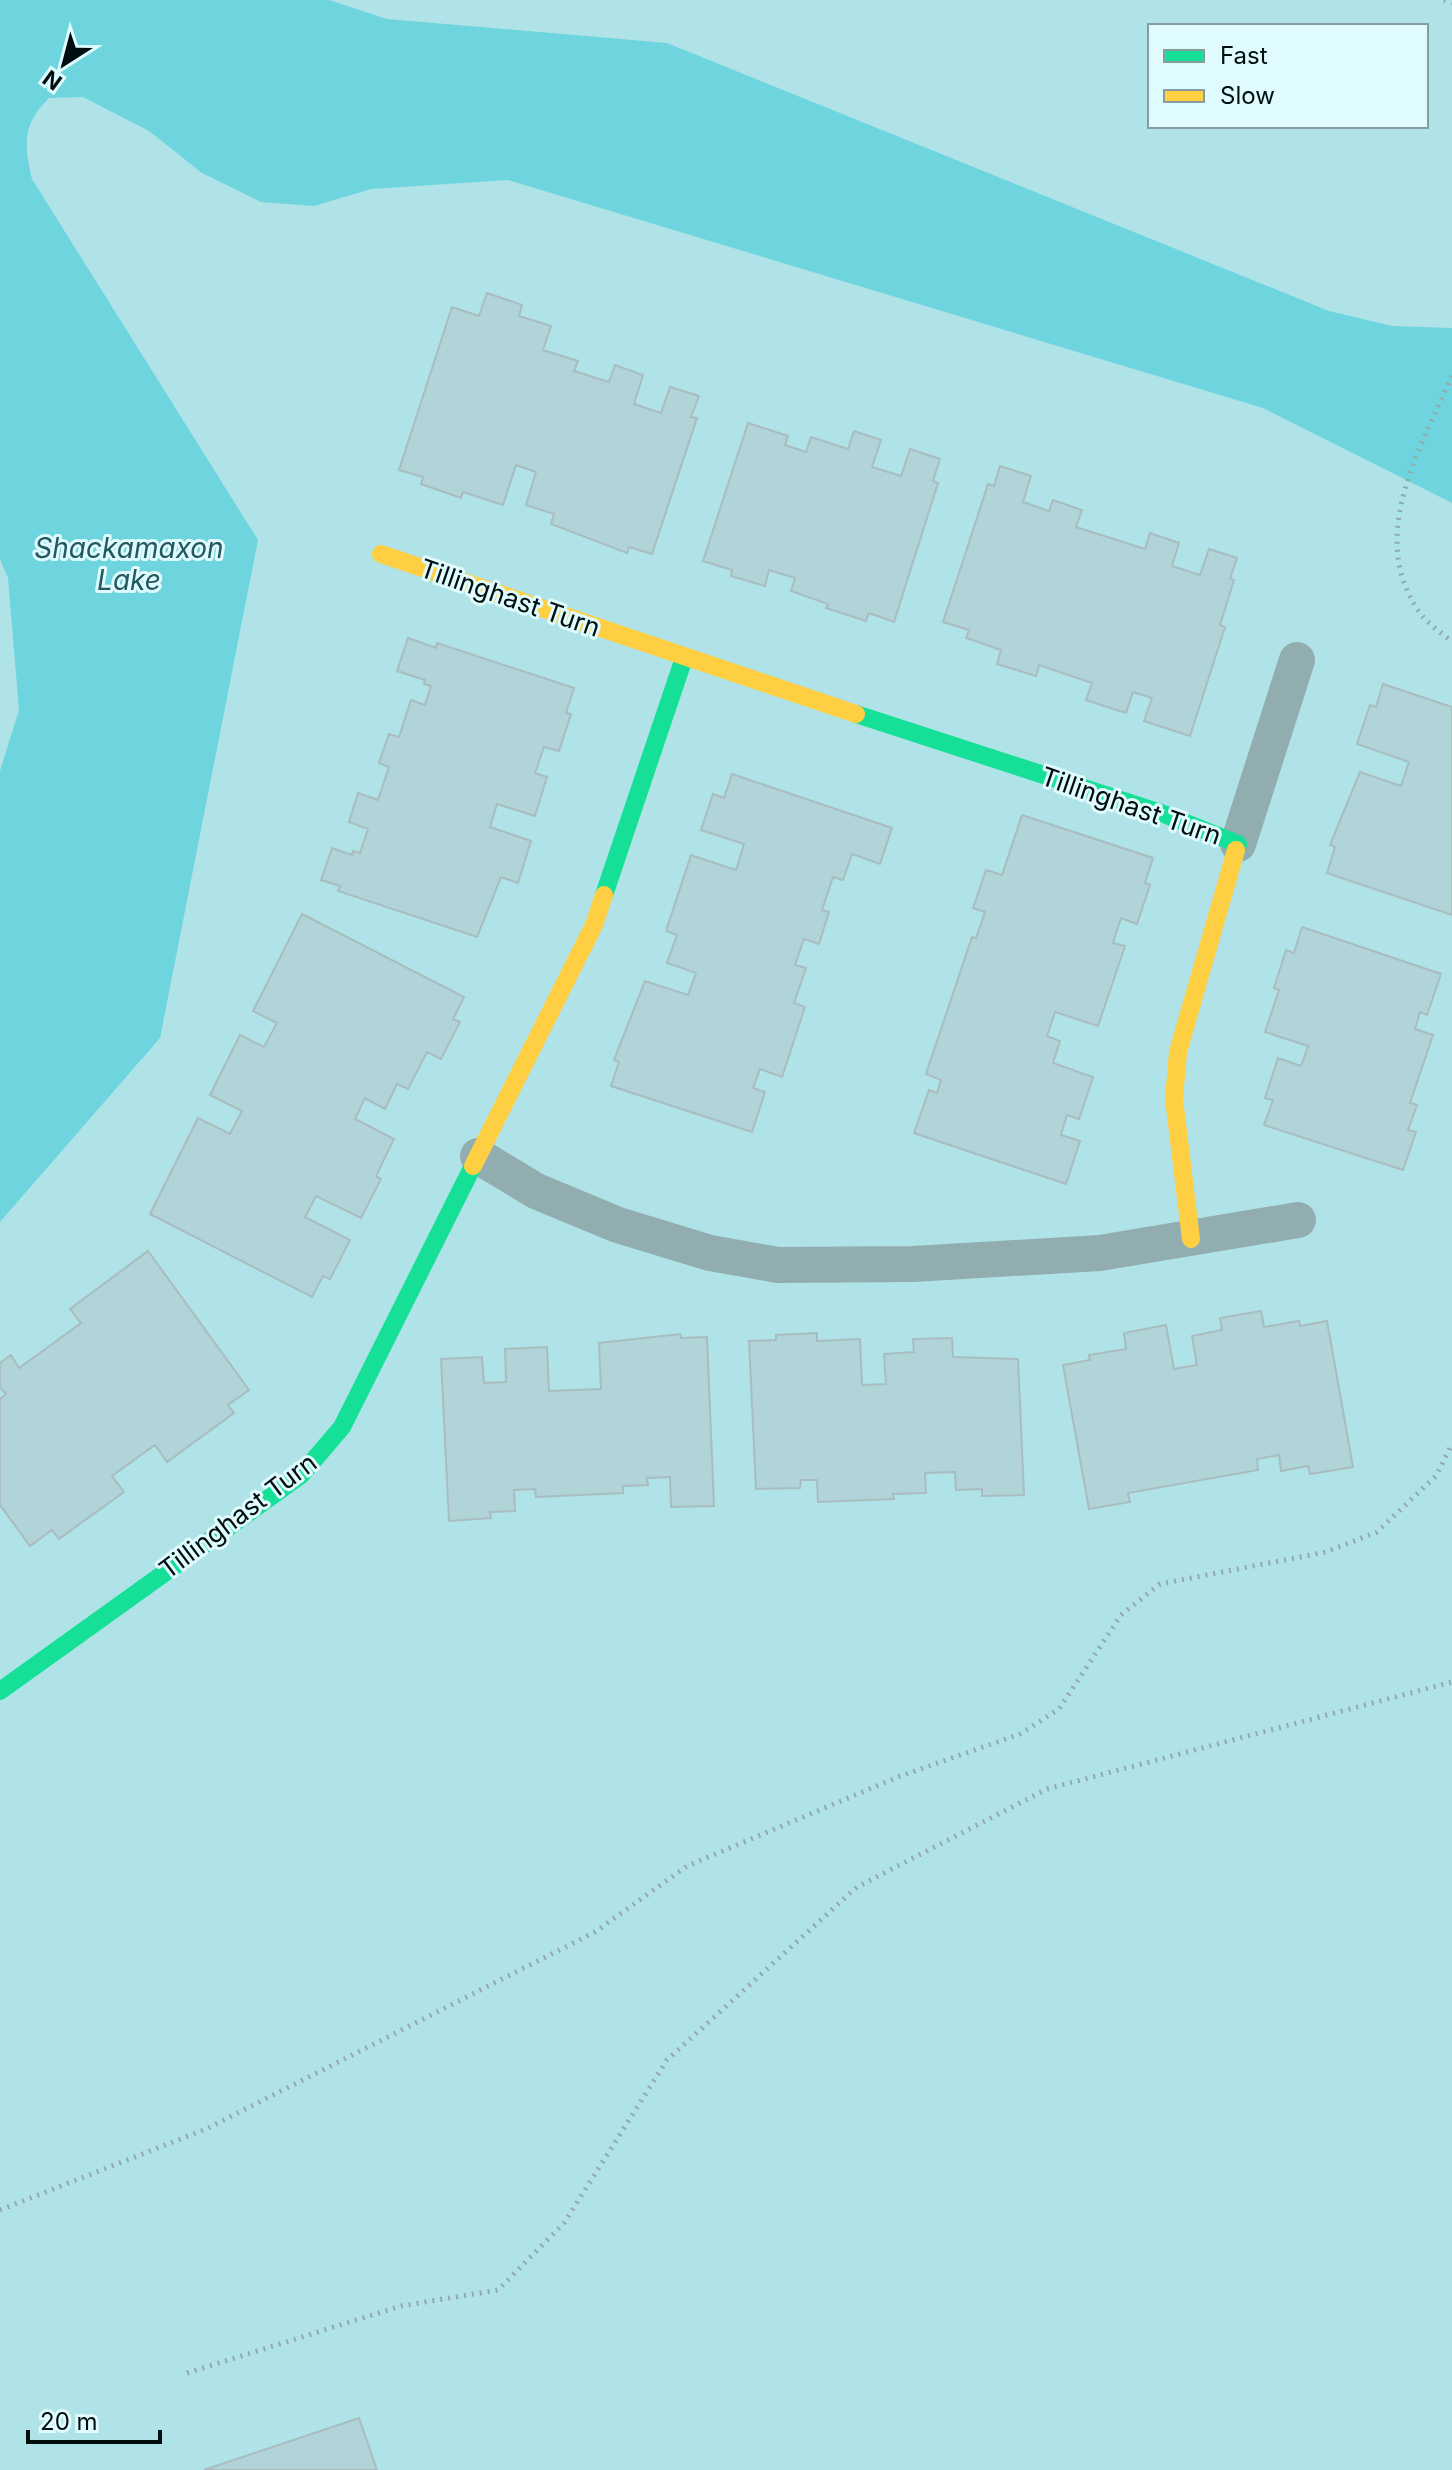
<svg xmlns="http://www.w3.org/2000/svg" width="1452" height="2470" viewBox="0 0 1452 2470" font-family="Inter,sans-serif">
<rect width="100%" height="100%" fill="#cfe8eb"/>
<path fill="#afe3e8" fill-rule="evenodd" d="M0 0H1452V2470H0ZM1150 26H1426V126H1150Z"/>
<path fill="#6ed5df" d="M0 0H329L387 19 667 43 1329 311 1392 326 1452 328V503L1263 408 508 180 371 189 314 206 261 202 202 173 149 131 83 97 49 98C22 124 24 145 32 179L258 540 160 1038 0 1222V771L19 710 8 578 0 559Z"/>
<path fill="#b0d4d8" stroke="#a9bdbe" stroke-width="2" d="M487 293 522 305 519 316 551 326 543 350 578 361 574 371 609 382 615 365 643 375 634 404 661 413 670 387 699 396 691 417 697 418 652 554 629 547 627 553 551 524 554 514 526 505 536 472 516 465 503 505 463 492 461 498 421 484 423 477 399 470 452 307 479 316Z
M748 423 788 436 785 445 806 452 811 437 848 449 854 431 881 440 872 467 901 476 910 449 940 459 933 481 938 483 894 622 869 613 866 621 826 608 828 604 791 591 795 578 769 570 765 586 731 576 732 570 703 561Z
M1000 466 1031 476 1023 502 1049 511 1053 500 1082 510 1076 527 1145 549 1150 533 1179 543 1172 566 1200 575 1209 549 1237 558 1230 579 1234 580 1220 625 1225 627 1190 736 1144 721 1152 698 1133 692 1126 713 1086 700 1092 683 1039 665 1036 676 997 664 1001 650 966 638 969 630 943 622 988 484 994 486Z
M408 638 436 648 437 643 574 688 566 713 571 714 559 751 544 747 535 773 547 777 535 816 497 804 490 827 531 841 518 883 501 877 477 937 338 891 340 886 321 880 332 848 352 855 353 851 360 853 368 829 349 822 358 793 378 800 389 767 379 763 389 734 399 737 411 700 425 705 431 686 424 684 425 680 397 671Z
M1383 684 1452 707V915L1327 873 1335 847 1330 845 1360 772 1401 786 1409 762 1357 744 1370 705 1376 707Z
M732 774 892 828 880 864 852 854 843 880 833 877 822 910 829 912 819 944 804 939 795 965 806 968 794 1003 805 1007 782 1077 760 1069 753 1088 765 1092 752 1132 611 1086 619 1062 614 1060 645 981 688 995 696 973 667 963 677 935 666 931 691 855 736 870 744 844 701 830 713 794 724 798Z
M1022 815 1153 858 1145 883 1150 885 1137 924 1121 918 1113 943 1125 946 1098 1026 1055 1012 1047 1036 1060 1041 1053 1063 1093 1077 1079 1119 1067 1115 1061 1135 1080 1141 1066 1184 914 1133 929 1090 937 1093 941 1080 926 1074 972 937 976 938 985 912 973 908 986 870 1002 875Z
M302 914 464 997 453 1019 460 1022 441 1059 427 1052 408 1089 397 1084 385 1109 365 1098 355 1119 394 1139 376 1176 381 1179 361 1218 316 1196 305 1217 350 1240 330 1279 323 1276 312 1297 150 1214 198 1118 230 1134 242 1111 210 1095 240 1035 264 1047 277 1023 253 1011Z
M1302 927 1441 974 1427 1015 1420 1012 1415 1029 1433 1035 1410 1103 1417 1105 1408 1130 1416 1132 1403 1170 1264 1125 1273 1100 1265 1098 1278 1058 1301 1066 1308 1046 1265 1032 1279 990 1274 988 1286 950 1294 953Z
M148 1251 249 1390 228 1405 234 1413 167 1462 155 1445 112 1476 124 1492 59 1539 52 1530 30 1546 0 1505V1399L6 1394 0 1387V1363L11 1355 19 1368 81 1323 70 1309Z
M1261 1311 1264 1327 1299 1321 1300 1326 1327 1321 1353 1467 1310 1474 1308 1466 1281 1471 1279 1455 1257 1459 1258 1470 1128 1493 1130 1502 1089 1509 1063 1365 1090 1360 1089 1355 1126 1349 1124 1333 1166 1325 1174 1369 1197 1365 1192 1336 1222 1330 1220 1318Z
M817 1333V1341L860 1339 862 1385 886 1384 884 1354 914 1352 913 1339 952 1338 953 1357 1018 1359 1024 1495 982 1496V1489L956 1490 955 1472 925 1473 926 1493 893 1494 894 1499 818 1502 817 1480H801L800 1488 756 1489 749 1341 776 1340V1335Z
M680 1334 681 1338 707 1337 714 1506 671 1507 670 1477 647 1478 648 1485 623 1486V1493L536 1497 535 1489 514 1490 515 1511 490 1512 491 1518 449 1521 441 1359 482 1357 484 1383 506 1382 505 1349 547 1347 549 1391 601 1389 599 1343Z
M359 2418 377 2470H204Z"/>
<g fill="none" stroke-linecap="round" stroke-linejoin="round">
<path stroke="#93a9ab" stroke-width="5" stroke-dasharray="2 6" stroke-linecap="butt" d="M1444 0 1452 3
M1452 376C1420 449 1366 538 1420 613 1428 624 1442 633 1452 642
M0 2210 206 2129 595 1932 687 1866 898 1777 1020 1734 1059 1709 1121 1615 1160 1584 1326 1552 1377 1532 1436 1476 1452 1444
M187 2373 401 2306 498 2290 564 2223 667 2060 857 1887 1047 1789 1452 1682"/>
<path stroke="#92adb0" stroke-width="36" d="M1238 844 1297 660
M478 1156 536 1191 618 1225 710 1253 778 1265 913 1264 1100 1253 1298 1220"/>
<path stroke="#16e098" stroke-width="18" d="M856 714 1164 814 1238 844 1236 850
M604 895 684 658
M0 1691 301 1475 342 1427 473 1166"/>
<path stroke="#ffcf43" stroke-width="18" d="M381 554 856 714
M473 1166 594 925 604 895
M1191 1239 1174 1099 1178 1052 1236 850"/>
</g>
<g text-anchor="middle" stroke-width="6" stroke-linejoin="round" paint-order="stroke">
<g font-size="26" fill="#010e10" stroke="#e0fbfe">
<text transform="translate(510 598) rotate(19)" y="9">Tillinghast Turn</text>
<text transform="translate(1131 806) rotate(19)" y="9">Tillinghast Turn</text>
<text transform="translate(238 1516) rotate(-37)" y="9">Tillinghast Turn</text>
</g>
<g font-size="28" font-style="italic" fill="#21595f" stroke="#e0fbfe">
<text x="129" y="558">Shackamaxon<tspan x="129" dy="32">Lake</tspan></text>
</g>
</g>
<rect x="1148" y="24" width="280" height="104" fill="#e0fbfe" stroke="#879c9f" stroke-width="2"/>
<rect x="1164" y="50" width="40" height="12" fill="#16e098" stroke="#879c9f" stroke-width="2"/>
<text x="1220" y="64" font-size="24" fill="#010e10">Fast</text>
<rect x="1164" y="90" width="40" height="12" fill="#ffcf43" stroke="#879c9f" stroke-width="2"/>
<text x="1220" y="104" font-size="24" fill="#010e10">Slow</text>
<g transform="translate(64 64) rotate(216)" stroke="#e0fbfe" stroke-width="6" paint-order="stroke">
<path d="M0-6L14 30L0 20L-14 30Z" fill="#010e10"/>
<text y="-12" font-size="22" font-weight="bold" text-anchor="middle" fill="#010e10">N</text>
</g>
<path d="M28 2430v12h132v-12" fill="none" stroke="#010e10" stroke-width="4"/>
<text x="40" y="2430" font-size="24" fill="#010e10" stroke="#e0fbfe" stroke-width="6" paint-order="stroke">20 m</text>
</svg>
